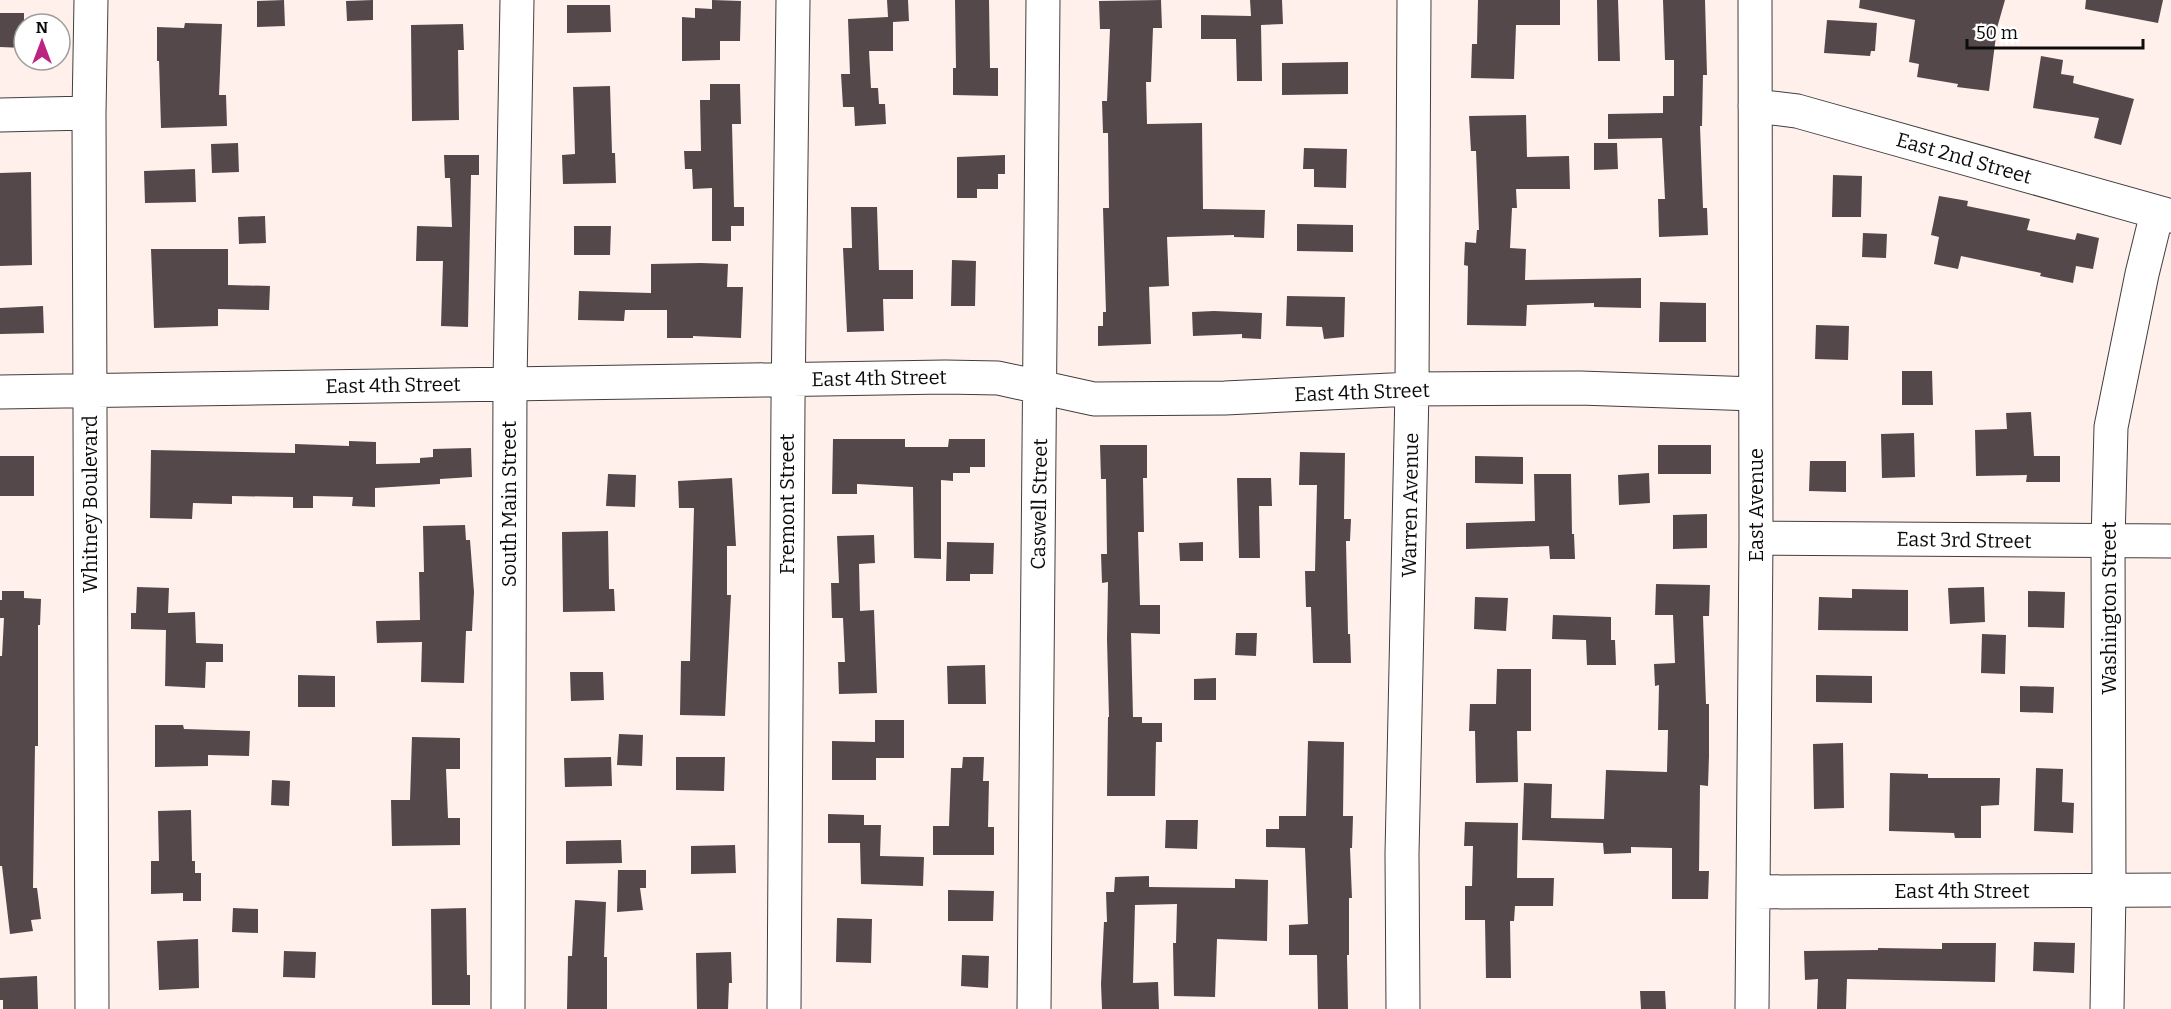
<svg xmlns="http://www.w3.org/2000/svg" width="2171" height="1009" viewBox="0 0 2171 1009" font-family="Bitter,serif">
<rect width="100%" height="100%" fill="#fff0eb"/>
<path fill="#54484b" d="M284 0 285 26 257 27V1Z
M373 0V20L347 21 346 1Z
M712 0 741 1 740 41H720V60L682 61V17L695 18V8L712 9Z
M887 0H908L909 21 893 22V51H869L871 88H878L879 104H885L886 124 855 126 854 107H843L841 74H850L848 19 888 17Z
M955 0H989L990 68H998V96L953 95V68H956Z
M1161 0 1162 28H1153L1151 82H1146L1147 124 1202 123 1203 209 1265 210 1264 238 1234 237V235L1167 237 1169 286 1149 287 1151 344 1098 346V326H1103V312H1106L1103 208H1109L1108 133H1103L1102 101H1107L1110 29H1100L1099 1Z
M1250 0H1282L1283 24 1261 25 1262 81H1237L1236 39H1201V15L1251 16Z
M1478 0H1560V25H1516L1514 79 1471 78 1472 44H1477Z
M1597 0H1618L1620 61H1598Z
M1663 0H1705L1707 75H1703L1702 126H1700L1703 208H1707L1708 235 1659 237 1658 199H1665L1662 138 1608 139V114L1663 113V96H1674V60H1665Z
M1860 0H2005L1997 28 1989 91 1957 87 1958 84 1917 77 1919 64 1909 62 1915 20 1859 8Z
M2086 0H2163L2158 23 2085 9Z
M567 5H610L611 32 567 33Z
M0 13H24V48L0 47Z
M1827 20 1877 23 1875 51H1871L1870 56 1824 53Z
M185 23 222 24 219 95H226L227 126 161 128 159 61H157V27L184 28Z
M463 24 464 50H458L459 120 412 121 411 25Z
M2041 56 2063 60 2061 74 2074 76 2073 83 2134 99 2121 145 2094 138 2099 118 2033 108Z
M1348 62V94L1282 95V63Z
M710 84H740L741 124H732L734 207H744V226H731V241H712V188L693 189 692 169H685L684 151H701L700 100H710Z
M610 86 612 153H615L616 183 563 184 562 155 575 154 573 87Z
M1526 115 1527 157 1569 156 1570 189H1516L1517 208H1512L1510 248 1526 249 1525 280 1641 278V308L1594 307V303L1527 305 1526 326 1467 325 1468 266 1464 265 1465 242 1476 243 1477 230H1479L1476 151H1471L1469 116Z
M238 143 239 172 212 173 211 144Z
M1594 143H1617L1618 169 1594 170Z
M1304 148 1347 149 1346 188 1314 187V169H1303Z
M444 155H479V175H471L468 327 441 326 443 261H416L417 226 452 227 450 178H445Z
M1005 155V174H998V189H977V198H957V157Z
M195 169 196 202 145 203 144 171Z
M31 172 32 265 0 266V173Z
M1833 175 1862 176 1861 217H1832Z
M1939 196 1968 201 1967 206 2030 219 2027 230 2075 240 2077 233 2099 238 2093 269 2076 266 2073 283 2040 276 2041 273 1961 256 1958 269 1934 264 1939 237 1931 235Z
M851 207H877L879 270H913V299H883L884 331 847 332 843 248H852Z
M265 216 266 243 239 244 238 217Z
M1297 224 1353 225V252L1297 251Z
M574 226H611L610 255H574Z
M1863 233 1887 234 1886 258 1862 257Z
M151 249H228V285L270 286 269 310 218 309V326L154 328Z
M952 260 976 261 975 306H951Z
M701 263 728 264 727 287H743L741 338 693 336V338H667V310H625L624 321 578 320 579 291 651 293V264Z
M1287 296 1345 297 1344 337 1324 339 1322 327 1286 326Z
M1660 302 1706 303V342H1659Z
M43 306 44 333 0 334V308Z
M1214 311 1262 313 1261 339 1242 338V334L1193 336 1192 312Z
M1816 325 1849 326 1848 360 1815 359Z
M1902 371H1932L1933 405H1902Z
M2031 412 2034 456H2060V482H2026L2027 475 1976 476 1975 430 2007 429 2006 413Z
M1914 433 1915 477 1882 478 1881 434Z
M833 439H905V447H948L949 439H985V467H970V473H953V481L941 480V559L914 558 913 487 857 484V494H832Z
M349 441 376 442V464L420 463V458L433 457V449L471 448 472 477 440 479V484L375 488V507L352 506 353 497 313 496V508H293V497L232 496V504L193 503 192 519 150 518 151 450 295 453V444L349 446Z
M1100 445H1147V478H1143L1144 532H1138L1140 605H1160V634L1131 633 1133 717H1142V723H1162V742H1156L1155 796H1107L1108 717H1109L1107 639 1108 582 1102 583 1101 554H1107L1106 479H1101Z
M1658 445H1711V474H1658Z
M1300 452 1345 453 1344 519H1351L1350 541H1346L1348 634H1350L1351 663H1313L1311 607H1306L1305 571H1315L1317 485H1299Z
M0 456H34V496H0Z
M1475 456 1523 457V484L1475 483Z
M1810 461H1846V492L1809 491Z
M1649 473 1650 503 1619 505 1618 475Z
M608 474 636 475 635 507 606 506Z
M1534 474H1571L1572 534H1574L1575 559H1550L1549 546 1466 549V523L1535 521Z
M732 478 736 546H727V595H731L725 716 680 715 681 661H690L694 508H679L678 481Z
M1237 478H1271L1272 506H1259L1260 558H1239Z
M1707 514V548L1673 549V515Z
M465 525 466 540H470L474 592 472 631H466L464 683 421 682 422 642 377 643 376 621 420 620 419 572H424L423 526Z
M608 531 609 589H614L615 611 563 612 562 532Z
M874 535 875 563 859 564 860 611 874 610 877 693 839 694 838 662H845L843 618H832L831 583H839L837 536Z
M947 542 994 543 993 574H970V581H946Z
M1203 542V561H1180L1179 543Z
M1656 584 1710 585 1709 616H1703L1706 704H1709V756L1708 786 1700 785 1699 871H1709L1708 899H1672V848L1631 847V853L1604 854 1603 843 1522 840 1524 783 1552 784 1551 818 1604 819 1606 770 1667 772 1668 730H1658L1659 685 1655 686 1654 664 1675 663 1673 615H1655Z
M137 587 169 588 168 613 195 612 196 643 223 644V662H206L205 688 165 686 166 630 131 629V613H136Z
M1984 587 1985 622 1950 624 1948 588Z
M1852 589 1908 590V631L1818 630 1819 597 1852 598Z
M2 591H24V598L41 599 40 625H38V746H35L33 888H37L41 919 31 920 33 931 10 934 2 866H0V656H2L4 618H0V600H2Z
M2028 591 2065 592 2064 628 2028 627Z
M1475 597 1508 598 1506 631 1474 629Z
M1553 615 1611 617V640H1615L1616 665H1587L1586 640 1552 639Z
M1236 633H1257L1256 656 1235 655Z
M1982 634 2006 635 2005 674 1981 673Z
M985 665 986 704H948L947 666Z
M1497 669H1531V731H1517L1518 782 1476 783 1475 731H1469L1470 704H1496Z
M570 672H603L604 700 571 701Z
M298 675 335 676V707H298Z
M1816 675 1872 676V703L1816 702Z
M1216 678V700H1194V679Z
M2020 686 2054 687 2053 713 2020 712Z
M875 720H904V758H876V780H832V741L875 742Z
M155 725H183L184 729 250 731 249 756 208 755V766L155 767Z
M619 734 643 735 642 766 617 765Z
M412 737 460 738V769H446L448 818H460V845L392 846 391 800H410Z
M1308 741 1344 742 1343 816H1353L1352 848H1350L1352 898H1349V955H1347L1348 1009H1318L1317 955H1289V925L1308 924 1305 848 1266 847V829H1279V816H1306Z
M1843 743 1844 808 1814 809 1813 744Z
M611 757 612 786 565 787 564 758Z
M676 757H725L724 791 676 790Z
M963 757H984L983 781H989L988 827H994V855H933V826H949L951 768H962Z
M2036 768 2063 769 2062 802 2074 803 2073 833 2034 831Z
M1890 773 1928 774V778H2000L1999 805 1981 806V838H1955L1954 833 1889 831Z
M272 780 290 781 289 806 271 805Z
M191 810 192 861H195V873H201V901H183V893L151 894V861H159L158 811Z
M828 814 864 815V825H881L880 856 924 857 923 886 861 884 860 843H828Z
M1166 820H1198L1197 849 1165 848Z
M1465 822 1518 823 1517 878H1554L1553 906H1515L1514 921H1510L1511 978H1486L1485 920H1465V886H1472L1473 846H1464Z
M621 840 622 863 566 864V841Z
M735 845 736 873 691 874V846Z
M618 870H646V888H640L643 910 617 912Z
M1149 876V887L1235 888V879L1268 880 1267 941 1217 939 1215 997 1174 996 1173 943H1176L1177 904 1135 905 1133 983 1158 982 1159 1009H1102L1101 984 1104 922H1107L1106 892H1114L1115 877Z
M948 890 994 891 993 921H948Z
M575 900 606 902 604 957H607V1009H567L568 956H572Z
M233 908 258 909V933L232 932Z
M466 908 467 975H470V1005H432L431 909Z
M837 918 872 919 871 963 836 962Z
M198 939 199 988 159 990 157 941Z
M2034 942 2075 943 2074 973 2033 971Z
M1942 943H1996L1995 982 1847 979 1846 1009H1817L1818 979 1805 980 1804 951 1878 950V948L1942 949Z
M284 951 316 952 315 978 283 977Z
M731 952 732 983H729L728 1009H697L696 953Z
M962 955 989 956 988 988 961 986Z
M37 976 38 1009H3V1000H0V978Z
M1640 991H1665L1666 1009H1641Z"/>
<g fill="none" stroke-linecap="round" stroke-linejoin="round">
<defs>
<path id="minor" d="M91 0 89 113 92 1009
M1755 106 1797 111 2171 216
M0 115 89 113
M0 392 945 377 998 378 1094 399 1225 398 1412 389 1580 388 1755 394
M1756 538 2171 541
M1753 892 2171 890
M508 1009 510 382 517 0
M784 1009 788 404 793 0
M1034 1009 1043 0
M1403 1009 1402 854 1412 389 1414 0
M1752 1009 1756 538 1755 0
M2107 1009 2109 890 2108 541 2111 427 2142 274 2157 213"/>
</defs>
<use href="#minor" stroke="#3f3f3f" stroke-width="35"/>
<use href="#minor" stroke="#fff" stroke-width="33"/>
</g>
<g text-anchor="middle" stroke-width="6" stroke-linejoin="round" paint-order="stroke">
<g font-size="20" fill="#0c0c0c" stroke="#fff">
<text transform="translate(1964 158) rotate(16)" y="7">East 2nd Street</text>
<text transform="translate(879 378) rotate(-1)" y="7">East 4th Street</text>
<text transform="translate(393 385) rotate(-1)" y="7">East 4th Street</text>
<text transform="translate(1362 392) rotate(-2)" y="7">East 4th Street</text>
<text transform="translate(90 504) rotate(-90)" y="7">Whitney Boulevard</text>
<text transform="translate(509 504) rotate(-90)" y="7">South Main Street</text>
<text transform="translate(787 504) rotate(-90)" y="7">Fremont Street</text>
<text transform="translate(1039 504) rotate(-89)" y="7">Caswell Street</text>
<text transform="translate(1410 505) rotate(-89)" y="7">Warren Avenue</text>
<text transform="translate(1756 505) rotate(-90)" y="7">East Avenue</text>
<text transform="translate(1964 540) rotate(1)" y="7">East 3rd Street</text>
<text transform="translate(2109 608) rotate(-90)" y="7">Washington Street</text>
<text x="1962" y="898">East 4th Street</text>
</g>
</g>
<g transform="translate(42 42)"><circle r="28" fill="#ffffff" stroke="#9e9e9e" stroke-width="1.5"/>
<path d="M0-4.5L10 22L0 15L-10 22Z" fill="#bb2581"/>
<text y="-9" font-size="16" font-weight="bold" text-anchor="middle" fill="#0c0c0c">N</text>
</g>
<path d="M1967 39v9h176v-9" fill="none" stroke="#0c0c0c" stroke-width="3"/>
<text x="1976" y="39" font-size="18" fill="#0c0c0c" stroke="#ffffff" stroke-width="4.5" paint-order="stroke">50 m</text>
</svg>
